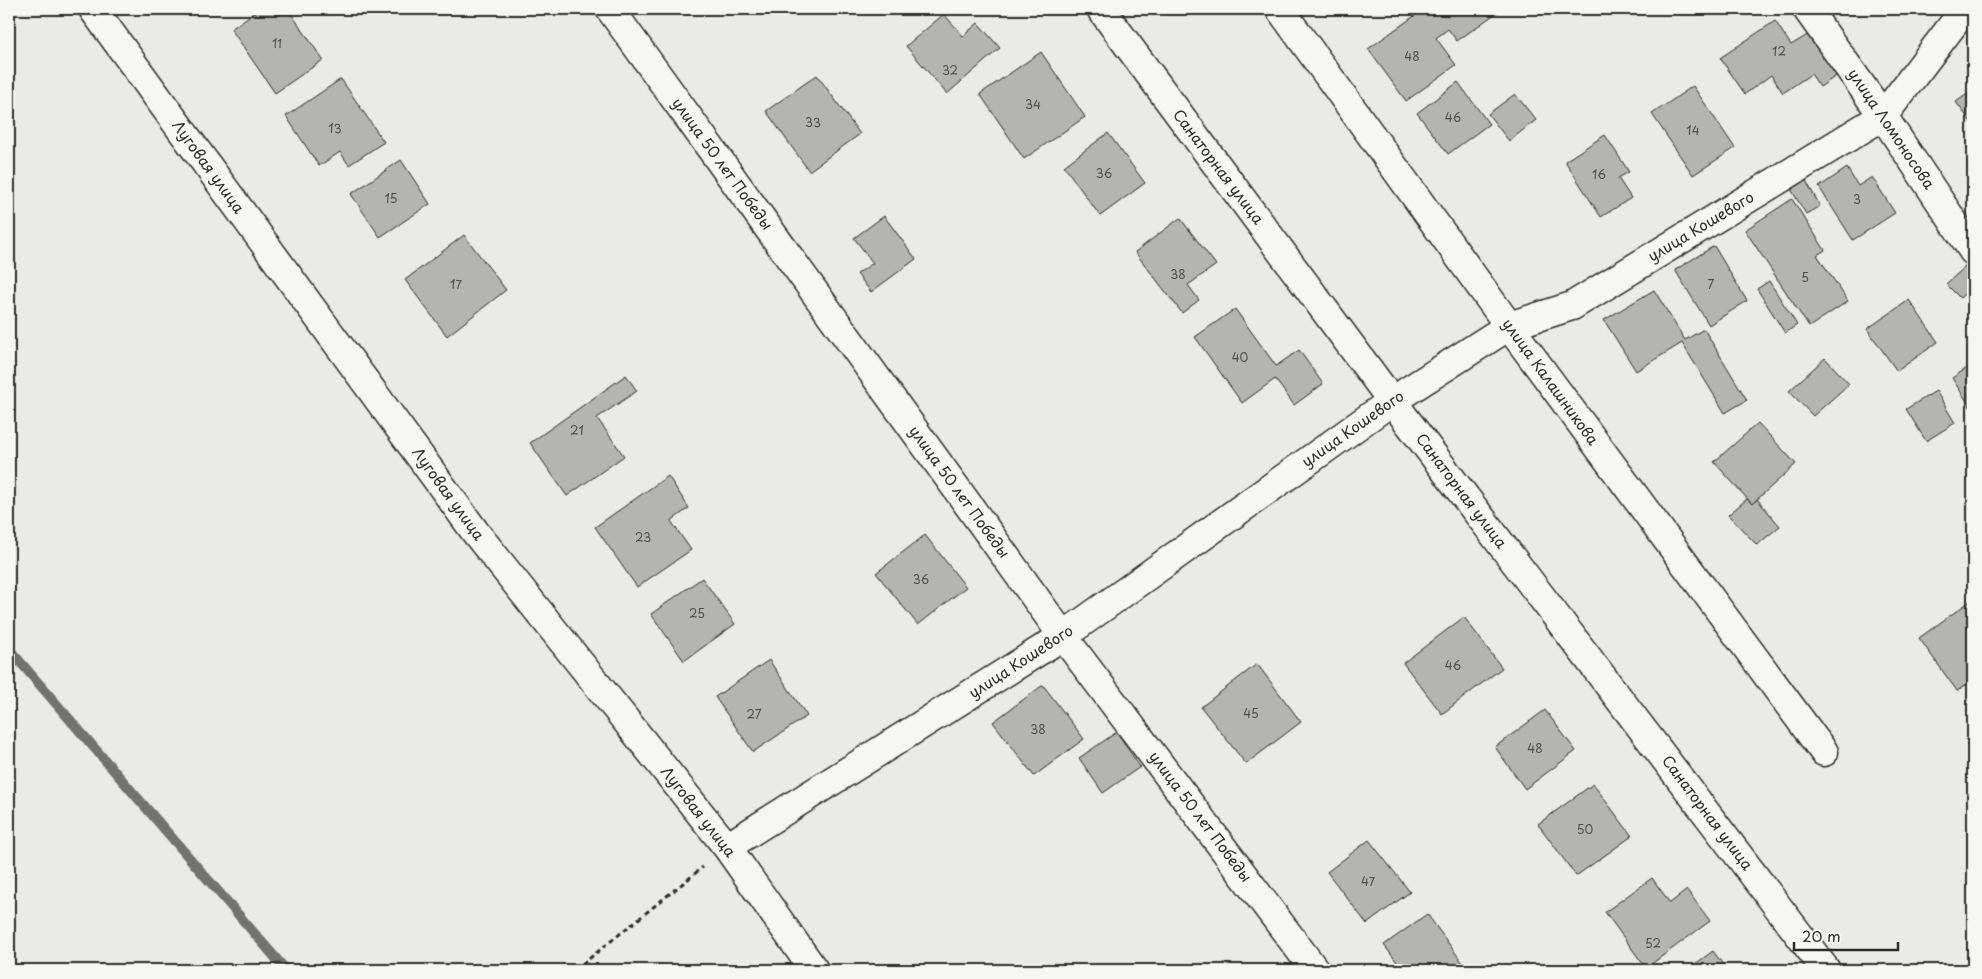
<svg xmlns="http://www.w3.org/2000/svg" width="1982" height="979" viewBox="0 0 1982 979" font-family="'Playpen Sans',sans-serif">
<rect width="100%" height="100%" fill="#eaeae6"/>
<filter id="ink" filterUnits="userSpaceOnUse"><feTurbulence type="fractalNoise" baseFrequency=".02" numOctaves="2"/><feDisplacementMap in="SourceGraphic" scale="10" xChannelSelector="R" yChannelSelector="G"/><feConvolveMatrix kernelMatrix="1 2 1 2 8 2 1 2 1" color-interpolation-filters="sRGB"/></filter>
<g filter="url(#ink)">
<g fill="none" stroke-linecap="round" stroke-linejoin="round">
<path stroke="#727270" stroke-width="10" d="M9 649 286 970"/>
</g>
<path fill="#b4b4b1" stroke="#2b2b2b" d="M259 9H288L323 60 275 93 231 29Z
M1424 9H1498L1499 11 1457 41 1448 29 1436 38 1456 65 1406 101 1368 49Z
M944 14 963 36 978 23 1000 48 947 94 906 46Z
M1775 21 1791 45 1814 31 1842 72 1820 87 1811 74 1783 93 1771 75 1745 94 1720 58Z
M1041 52 1085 117 1024 159 980 94Z
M817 75 860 134 809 171 766 111Z
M341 79 384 142 349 165 340 152 319 166 286 116Z
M1458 82 1489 124 1448 154 1417 113Z
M1693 86 1735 148 1693 175 1652 114Z
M1973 90V125L1956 102Z
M1515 94 1536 120 1509 141 1488 114Z
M1108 133 1145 183 1100 216 1064 166Z
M1605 135 1629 172 1618 178 1631 198 1601 217 1565 161Z
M401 160 430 204 380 237 351 194Z
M1847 168 1858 186 1872 177 1895 213 1853 240 1819 187Z
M1804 177 1820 206 1806 214 1789 186Z
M1792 199 1825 250 1817 255 1848 301 1809 327 1745 230Z
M884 216 916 259 871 292 857 274 873 263 854 238Z
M1180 218 1216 265 1188 285 1199 300 1182 313 1135 252Z
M464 235 506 290 447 336 405 280Z
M1714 246 1747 301 1709 325 1675 270Z
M1966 266 1973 274V286L1960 298 1946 284Z
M1769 281 1797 325 1785 333 1757 289Z
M1654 290 1685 340 1704 329 1747 400 1725 413 1682 343 1636 371 1604 320Z
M1909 300 1938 342 1897 371 1867 329Z
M1235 309 1276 366 1299 350 1323 384 1294 405 1275 379 1242 403 1195 337Z
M1825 358 1849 384 1813 416 1789 391Z
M1973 364V411L1952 378Z
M626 375 637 391 597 418 624 456 567 496 530 443Z
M1936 391 1955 423 1926 441 1906 409Z
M1758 423 1796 464 1752 504 1714 462Z
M668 476 689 508 671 521 691 550 637 587 595 527Z
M1747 499 1752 504 1757 499 1780 526 1757 545 1728 515Z
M925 535 966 587 918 625 876 573Z
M702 578 735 624 684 661 651 614Z
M1973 599V680L1957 691 1919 638Z
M1464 617 1502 668 1442 714 1403 663Z
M769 660 807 716 753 752 715 697Z
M1257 664 1301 722 1246 764 1201 707Z
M1043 685 1084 739 1034 776 993 722Z
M1545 710 1576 751 1525 789 1495 747Z
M1117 732 1140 767 1103 793 1079 758Z
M1593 784 1632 836 1576 876 1538 824Z
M1369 840 1410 892 1367 924 1327 872Z
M1652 878 1670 903 1687 890 1710 921 1646 968 1605 912Z
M1427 914 1468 970H1403L1384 945Z
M1713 951 1727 970H1687Z"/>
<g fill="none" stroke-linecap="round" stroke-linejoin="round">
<defs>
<path id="minor" d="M93 9 476 533 727 847 814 970
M610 9 1063 636 1315 970
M1101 9 1392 401 1826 970
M1280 9 1509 326 1824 752
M1807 9 1883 116 1973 251
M727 847 1063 636 1392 401 1509 326 1572 306 1883 116 1965 9"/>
</defs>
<use href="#minor" stroke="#2b2b2b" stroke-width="31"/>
<path stroke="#2b2b2b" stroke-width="3" stroke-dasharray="5 4" stroke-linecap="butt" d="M575 970 703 867"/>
<use href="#minor" stroke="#f6f6f2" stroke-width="28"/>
</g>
</g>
<g text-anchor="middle" stroke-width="4" stroke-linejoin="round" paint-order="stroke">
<g font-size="12" fill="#4d4d4c">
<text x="277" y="48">11</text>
<text x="1779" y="56">12</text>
<text x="1412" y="61">48</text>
<text x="950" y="75">32</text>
<text x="1033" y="109">34</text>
<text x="1453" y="122">46</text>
<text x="813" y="127">33</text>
<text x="335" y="133">13</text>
<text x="1693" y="135">14</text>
<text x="1104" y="178">36</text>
<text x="1599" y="179">16</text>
<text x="391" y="203">15</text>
<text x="1857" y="204">3</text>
<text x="1178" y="279">38</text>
<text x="1805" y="282">5</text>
<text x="456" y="289">17</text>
<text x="1711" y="289">7</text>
<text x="1240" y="362">40</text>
<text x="577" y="435">21</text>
<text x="643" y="542">23</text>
<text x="921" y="584">36</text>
<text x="697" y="618">25</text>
<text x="1453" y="670">46</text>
<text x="1251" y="718">45</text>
<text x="754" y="719">27</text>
<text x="1038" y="734">38</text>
<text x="1535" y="753">48</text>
<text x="1585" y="834">50</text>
<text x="1368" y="886">47</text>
<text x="1653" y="948">52</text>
</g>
<g font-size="15" fill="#2b2b2b" stroke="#f6f6f2">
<text transform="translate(1891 129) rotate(56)" y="5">улица Ломоносова</text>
<text transform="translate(722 164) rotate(54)" y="5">улица 50 лет Победы</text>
<text transform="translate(208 167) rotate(54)" y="5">Луговая улица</text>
<text transform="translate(1218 167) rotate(53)" y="5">Санаторная улица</text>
<text transform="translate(1701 227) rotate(-31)" y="5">улица Кошевого</text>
<text transform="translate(1550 382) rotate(54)" y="5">улица Калашникова</text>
<text transform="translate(1353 429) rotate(-35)" y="5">улица Кошевого</text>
<text transform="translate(1461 491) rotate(53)" y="5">Санаторная улица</text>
<text transform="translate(959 492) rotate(54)" y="5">улица 50 лет Победы</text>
<text transform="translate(448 494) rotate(54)" y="5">Луговая улица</text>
<text transform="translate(1021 662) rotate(-33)" y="5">улица Кошевого</text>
<text transform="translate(698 812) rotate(52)" y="5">Луговая улица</text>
<text transform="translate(1707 813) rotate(53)" y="5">Санаторная улица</text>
<text transform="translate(1200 817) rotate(53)" y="5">улица 50 лет Победы</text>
</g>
</g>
<rect width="1982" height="979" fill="none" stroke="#f6f6f2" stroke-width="30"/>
<rect x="15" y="15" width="1952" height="949" fill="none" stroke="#2b2b2b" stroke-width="2" filter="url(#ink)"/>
<path d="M1794 942v8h104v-8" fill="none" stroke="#2b2b2b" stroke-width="2.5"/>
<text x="1802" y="942" font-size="15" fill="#2b2b2b" stroke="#f6f6f2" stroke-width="4" paint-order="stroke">20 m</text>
</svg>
